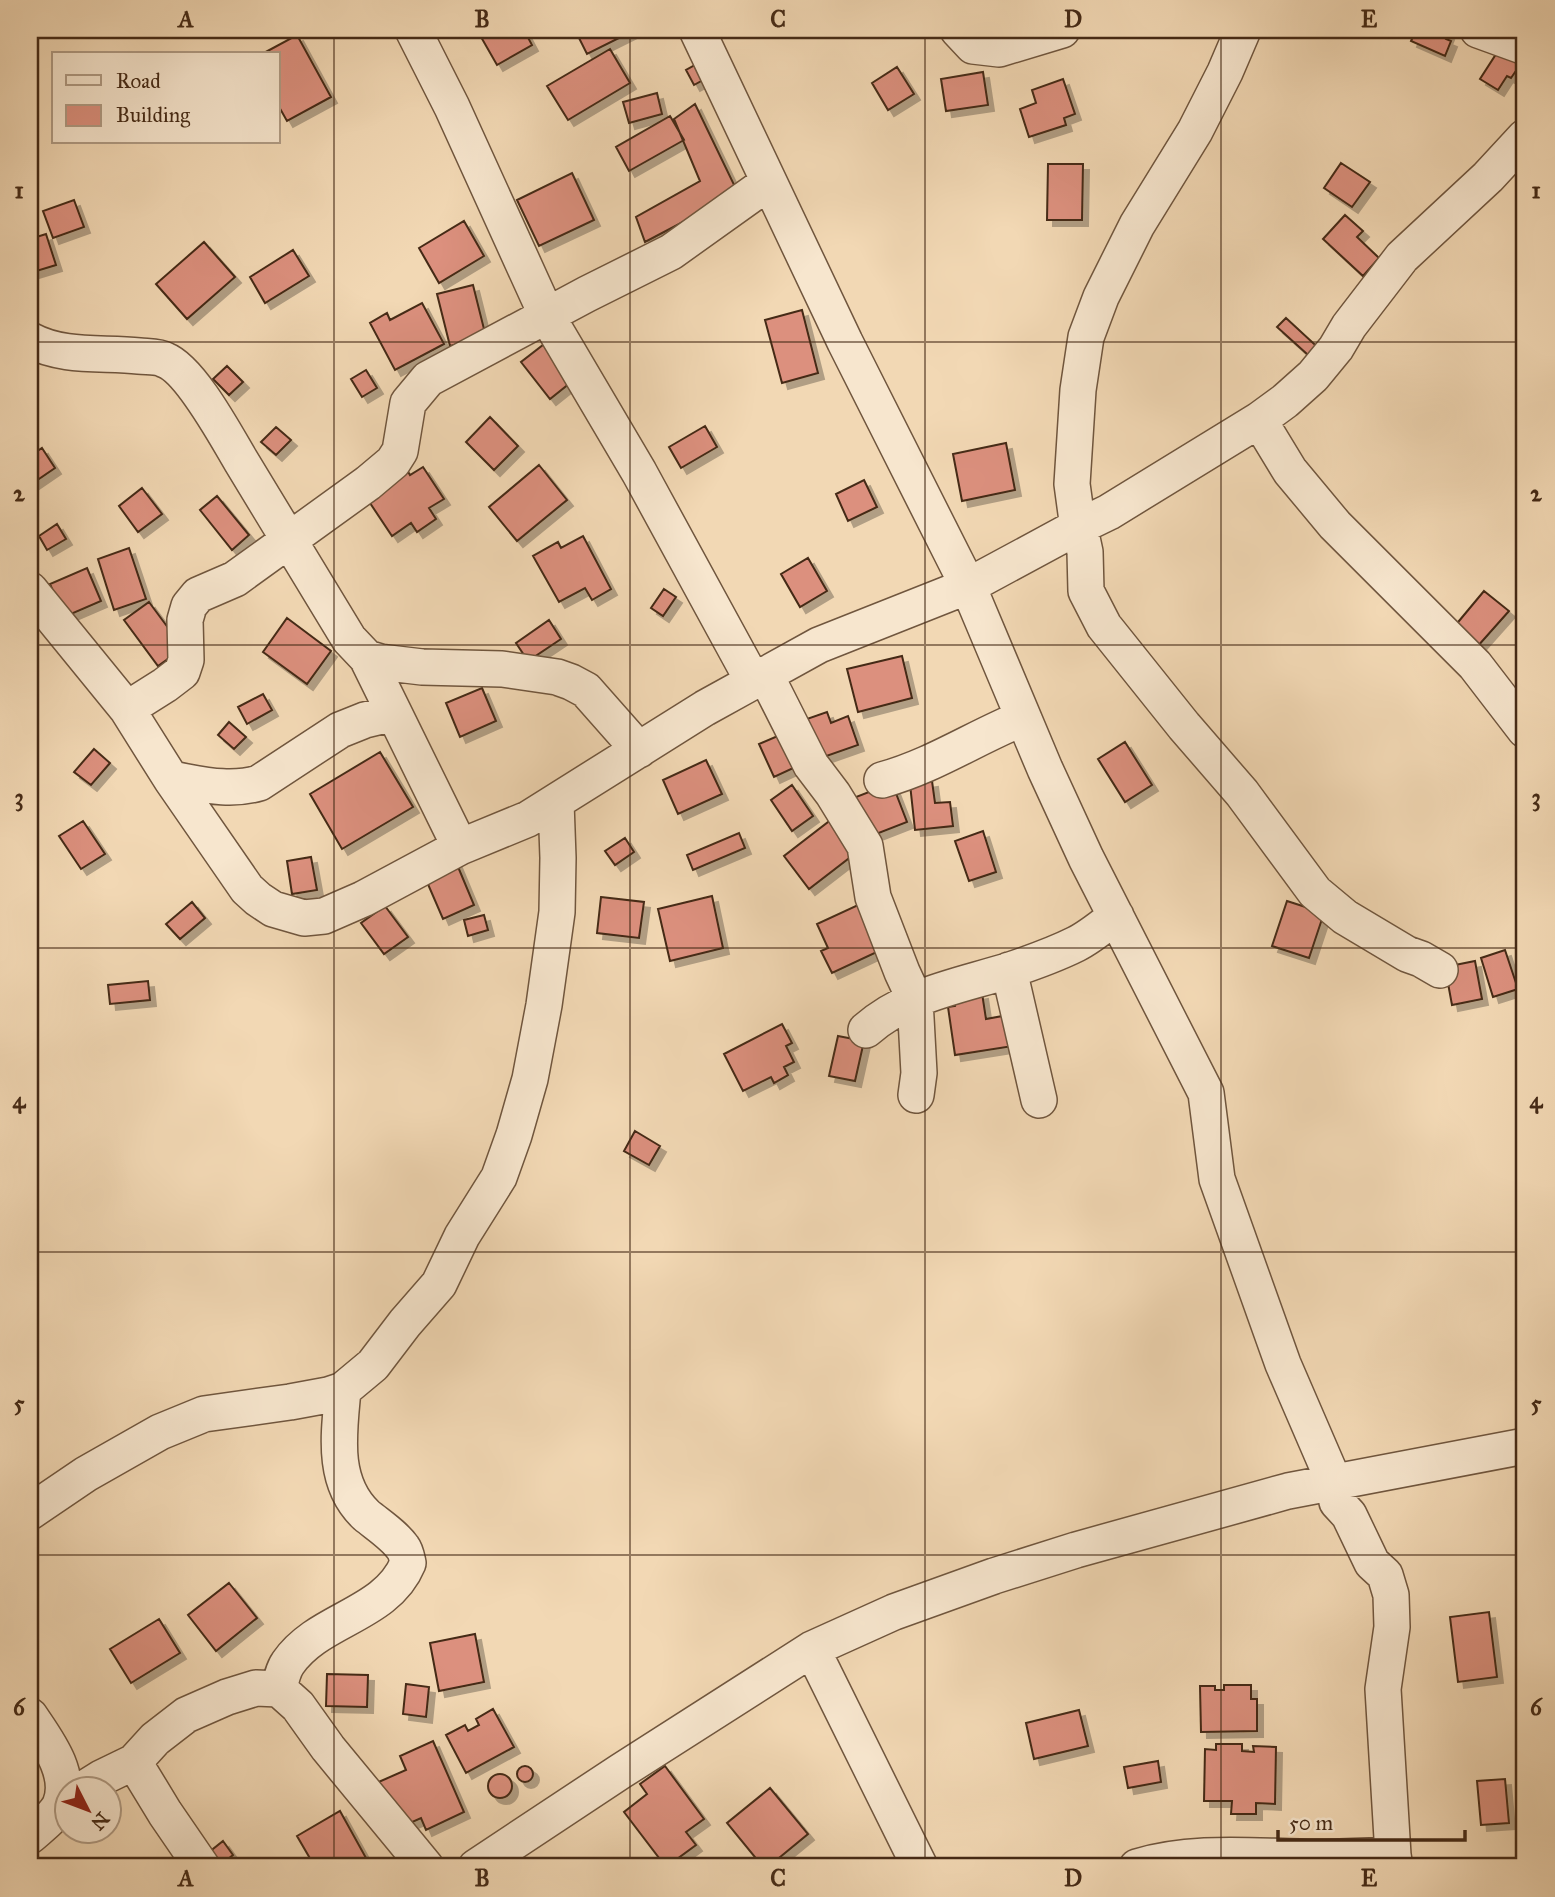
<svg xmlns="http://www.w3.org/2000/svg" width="1555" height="1897" viewBox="0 0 1555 1897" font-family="'IM FELL Great Primer',serif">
<defs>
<filter id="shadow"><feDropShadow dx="6" dy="6" stdDeviation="0" flood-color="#0004"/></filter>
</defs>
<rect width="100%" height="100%" fill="#f2d8b4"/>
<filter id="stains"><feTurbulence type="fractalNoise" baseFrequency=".00286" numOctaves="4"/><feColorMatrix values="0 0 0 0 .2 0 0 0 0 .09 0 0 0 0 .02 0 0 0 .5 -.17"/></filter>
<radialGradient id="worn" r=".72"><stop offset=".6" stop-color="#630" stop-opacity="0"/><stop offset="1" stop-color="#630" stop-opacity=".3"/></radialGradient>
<path fill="#dc907e" stroke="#452a16" stroke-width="2" filter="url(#shadow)" d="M477 30H524L532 45 497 65Z
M575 30H635L587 54Z
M1416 30H1439L1448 34 1446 39 1451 41 1445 56 1411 41Z
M297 35 331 97 287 121 278 105V54H262Z
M1500 48 1522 62 1511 78 1507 76 1498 90 1480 79Z
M610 49 630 83 568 120 547 86Z
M704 60 712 75 694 85 686 70Z
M897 67 914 94 888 110 872 83Z
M983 72 988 105 946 111 941 79Z
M1063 79 1075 114 1064 118 1066 125 1029 137 1020 109 1036 103 1032 90Z
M657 93 662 114 629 123 623 102Z
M695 104 738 193 645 242 636 217 700 181 674 119Z
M670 116 684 140 629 171 616 147Z
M1341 163 1370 182 1352 207 1324 188Z
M1048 164H1083L1082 220H1047Z
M572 173 594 220 539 246 517 200Z
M74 200 84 227 53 238 43 211Z
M1345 215 1363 231 1357 237 1379 258 1363 276 1323 239Z
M464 221 484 256 439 283 419 248Z
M46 234 56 265 30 273V239Z
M204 242 235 277 187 319 156 284Z
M293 250 309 276 265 303 250 277Z
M473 285 486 337 450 346 437 294Z
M422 303 444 344 395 370 370 323 387 313 390 320Z
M802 310 818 373 782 383 765 320Z
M1286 318 1325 354 1317 363 1277 327Z
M552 338 580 375 550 399 521 362Z
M227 366 243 382 229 395 213 379Z
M366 370 377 388 362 397 351 379Z
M490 417 518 446 494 470 466 442Z
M705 426 717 447 681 468 669 447Z
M276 427 291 440 276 455 261 442Z
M1006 443 1015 490 962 501 953 454Z
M42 448 55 468 30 485V456Z
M539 465 567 500 517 541 489 507Z
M423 467 444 499 429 508 436 519 417 532 411 523 392 536 366 497 407 470 410 475Z
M864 480 877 507 848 521 836 494Z
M142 488 162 514 138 532 119 506Z
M217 496 249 535 232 550 200 510Z
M57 524 66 539 47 550 39 536Z
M583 536 611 589 592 600 585 588 559 602 533 556 558 542 561 548Z
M129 548 146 599 114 610 98 559Z
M808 558 827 591 800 607 781 574Z
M87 568 101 601 64 617 50 584Z
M664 589 676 597 663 616 651 608Z
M1484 591 1509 611 1477 647 1454 627Z
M149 602 183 648 158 666 124 620Z
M287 618 331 651 307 684 263 652Z
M549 620 561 639 528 661 516 643Z
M902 656 912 698 858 712 847 669Z
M482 688 496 721 460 737 446 703Z
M263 694 272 710 247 724 238 707Z
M827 712 831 723 848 716 858 745 815 760 801 721Z
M229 722 246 737 234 749 218 735Z
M787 732 802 764 774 777 759 744Z
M1125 742 1152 785 1125 802 1098 759Z
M94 749 110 763 91 785 74 772Z
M380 752 413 807 342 849 310 794Z
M706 760 722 794 678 814 663 780Z
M932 781 935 803 950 802 953 826 915 830 910 784Z
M892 783 907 822 871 836 856 797Z
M792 785 813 816 792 831 771 800Z
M832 819 857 852 809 889 784 856Z
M83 821 105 854 81 869 59 836Z
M983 831 996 872 969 881 955 841Z
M739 833 745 848 693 870 687 855Z
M625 838 634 852 615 865 605 851Z
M311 857 317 890 292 894 287 861Z
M456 862 474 905 443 919 424 875Z
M712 896 723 948 670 961 658 909Z
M601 897 644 902 639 938 597 933Z
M1287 901 1324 913 1309 958 1272 946Z
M192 902 205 918 180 939 166 924Z
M858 905 879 951 832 973 821 951 828 948 817 924Z
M385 906 408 937 384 954 361 923Z
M484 915 488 930 468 936 464 920Z
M1505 950 1518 989 1493 997 1481 958Z
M1475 961 1482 999 1452 1005 1445 967Z
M148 981 150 1000 110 1004 108 985Z
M982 993 986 1019 1008 1015 1013 1046 955 1055 948 1007 955 1006 954 998Z
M782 1024 792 1043 786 1046 794 1062 784 1067 788 1075 774 1083 771 1077 743 1091 724 1054Z
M838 1036 864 1041 855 1081 829 1076Z
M635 1131 660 1146 649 1165 624 1151Z
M229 1583 257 1618 216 1651 188 1615Z
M1489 1612 1497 1677 1458 1682 1450 1617Z
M159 1619 180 1653 131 1683 110 1649Z
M475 1634 484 1682 439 1691 430 1643Z
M327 1674 368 1675 367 1707 326 1706Z
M406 1684 429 1687 426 1717 403 1714Z
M1224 1685H1251V1699H1257V1731L1201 1732 1200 1686H1215V1690H1224Z
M493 1709 514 1747 466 1773 446 1735 465 1725 468 1731 479 1725 476 1719Z
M1079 1710 1088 1746 1034 1759 1026 1723Z
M433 1741 464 1812 426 1830 421 1818 401 1827 374 1784 406 1770 400 1756Z
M1216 1744H1242V1751L1254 1752 1253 1746 1276 1747 1275 1804 1256 1803V1814H1231L1232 1801H1204L1205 1749 1216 1750Z
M1158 1761 1161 1782 1128 1788 1124 1767Z
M665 1766 704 1819 686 1832 696 1845 666 1867 624 1812 647 1794 640 1784Z
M517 1774a8 8 0 1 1 16 0a8 8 0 1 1-16 0Z
M488 1786a12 12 0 1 1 24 0a12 12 0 1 1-24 0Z
M1505 1779 1509 1823 1481 1825 1477 1781Z
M770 1788 808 1834 768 1867H763L727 1823Z
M340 1811 371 1867H315L297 1836Z
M223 1841 233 1855 219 1866 208 1853Z"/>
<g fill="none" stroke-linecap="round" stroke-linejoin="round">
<defs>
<path id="minor" d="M413 30 452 107 547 316 639 472 753 681
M697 30 845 342 968 586 1045 769 1086 858 1206 1093 1217 1179 1283 1364 1334 1482 1337 1502 1349 1515 1372 1563 1385 1575 1391 1595 1392 1627 1383 1689 1393 1855
M958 30 973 46 999 49 1062 30
M1243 30 1225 72 1195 131 1137 225 1101 297 1086 337 1078 390 1072 484 1078 528 1082 538 1085 552 1086 591 1104 626 1184 726 1242 793 1315 892 1345 917 1407 954 1421 959 1440 970
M1478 30 1525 47
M30 340C63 358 103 352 139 356 148 357 158 356 165 360 191 370 226 436 241 461 277 520 313 580 349 639L367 658 380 662 422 667 502 669 557 677 571 682 586 690 639 750
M1259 420 1290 471 1335 525 1475 665 1525 730
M30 590 127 709 171 779 247 889 258 899 273 909 304 918 324 916 363 899 460 847 528 819 705 708 819 645 968 586 1068 532 1109 512 1259 420 1285 401 1313 376 1336 348 1349 326 1402 257 1488 177 1525 137
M367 658 460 847
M765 674 811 765 833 794 865 846 873 897 902 972 915 1000 919 1073 916 1095
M127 709 165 685 182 672 186 660 185 620 189 606 198 595 235 579 368 483 393 462 400 451 408 403 428 379 587 294 671 252 769 182
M171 779C201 784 229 792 259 783L340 730 365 720 394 713
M882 780C933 766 974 738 1023 718
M1009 970 1039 1100
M866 1030C907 994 960 986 1010 970 1031 963 1056 954 1076 944 1090 937 1103 926 1116 916
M30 1512 86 1474 160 1432 204 1414 290 1402 328 1395 343 1390 373 1365 405 1323 439 1284 462 1236 499 1177 514 1135 530 1079 544 1005 557 912 558 858 556 802
M812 1649 920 1867
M279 1689C281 1680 283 1670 288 1663 319 1618 386 1616 408 1563 407 1559 406 1552 403 1548 394 1535 378 1525 366 1515 331 1482 339 1433 343 1390
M30 1716C46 1740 73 1774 60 1805 54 1817 40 1827 30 1836
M134 1762 165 1813 202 1867
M85 1788 101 1778 134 1762 155 1739 186 1715 227 1697 256 1688 279 1689 298 1706 328 1748 426 1867
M476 1867 621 1771 812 1649 894 1612 994 1576 1076 1550 1288 1491 1525 1446
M1137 1867C1189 1851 1246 1856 1300 1857 1331 1858 1362 1856 1393 1855L1395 1867"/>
</defs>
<use href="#minor" stroke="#70563e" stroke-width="38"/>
<use href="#minor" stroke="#f7e6ce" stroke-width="35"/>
</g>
<path fill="none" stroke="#452a16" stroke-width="2" stroke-opacity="0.55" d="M334 30V1867M630 30V1867M925 30V1867M1221 30V1867M30 342H1525M30 645H1525M30 948H1525M30 1252H1525M30 1555H1525"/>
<rect width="1555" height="1897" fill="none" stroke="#f2d8b4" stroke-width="77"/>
<rect x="52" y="52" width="228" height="91" fill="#f7e6ce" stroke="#b09b84" stroke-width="2"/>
<rect x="66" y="75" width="35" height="10" fill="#f7e6ce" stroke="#b09b84" stroke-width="2"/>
<text x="116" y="88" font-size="21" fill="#452a16">Road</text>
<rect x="66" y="105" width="35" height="21" fill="#dc907e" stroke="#b09b84" stroke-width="2"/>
<text x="116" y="122" font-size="21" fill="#452a16">Building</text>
<g transform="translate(88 1810) rotate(132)"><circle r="33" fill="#f7e6ce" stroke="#b09b84" stroke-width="2"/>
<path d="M0-5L12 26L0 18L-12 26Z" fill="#8f2418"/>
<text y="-10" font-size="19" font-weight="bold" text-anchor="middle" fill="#452a16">N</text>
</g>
<path d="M1278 1830v10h187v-10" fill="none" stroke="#452a16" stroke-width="3.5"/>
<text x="1289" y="1830" font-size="21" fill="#452a16" stroke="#f7e6ce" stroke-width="5" paint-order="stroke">50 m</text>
<rect x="38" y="38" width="1478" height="1820" fill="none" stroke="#452a16" stroke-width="2.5"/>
<g font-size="23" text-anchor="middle" font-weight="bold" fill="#452a16">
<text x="186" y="27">A</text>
<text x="482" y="27">B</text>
<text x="778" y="27">C</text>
<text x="1073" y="27">D</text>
<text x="1369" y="27">E</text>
<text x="19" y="198">1</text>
<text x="1536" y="198">1</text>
<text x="19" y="501">2</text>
<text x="1536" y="501">2</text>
<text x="19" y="805">3</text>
<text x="1536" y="805">3</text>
<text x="19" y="1108">4</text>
<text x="1536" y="1108">4</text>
<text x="19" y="1411">5</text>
<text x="1536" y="1411">5</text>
<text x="19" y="1715">6</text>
<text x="1536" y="1715">6</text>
<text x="186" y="1886">A</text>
<text x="482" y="1886">B</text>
<text x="778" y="1886">C</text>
<text x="1073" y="1886">D</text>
<text x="1369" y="1886">E</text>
</g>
<rect width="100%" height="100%" filter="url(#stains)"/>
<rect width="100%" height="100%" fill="url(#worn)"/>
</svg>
